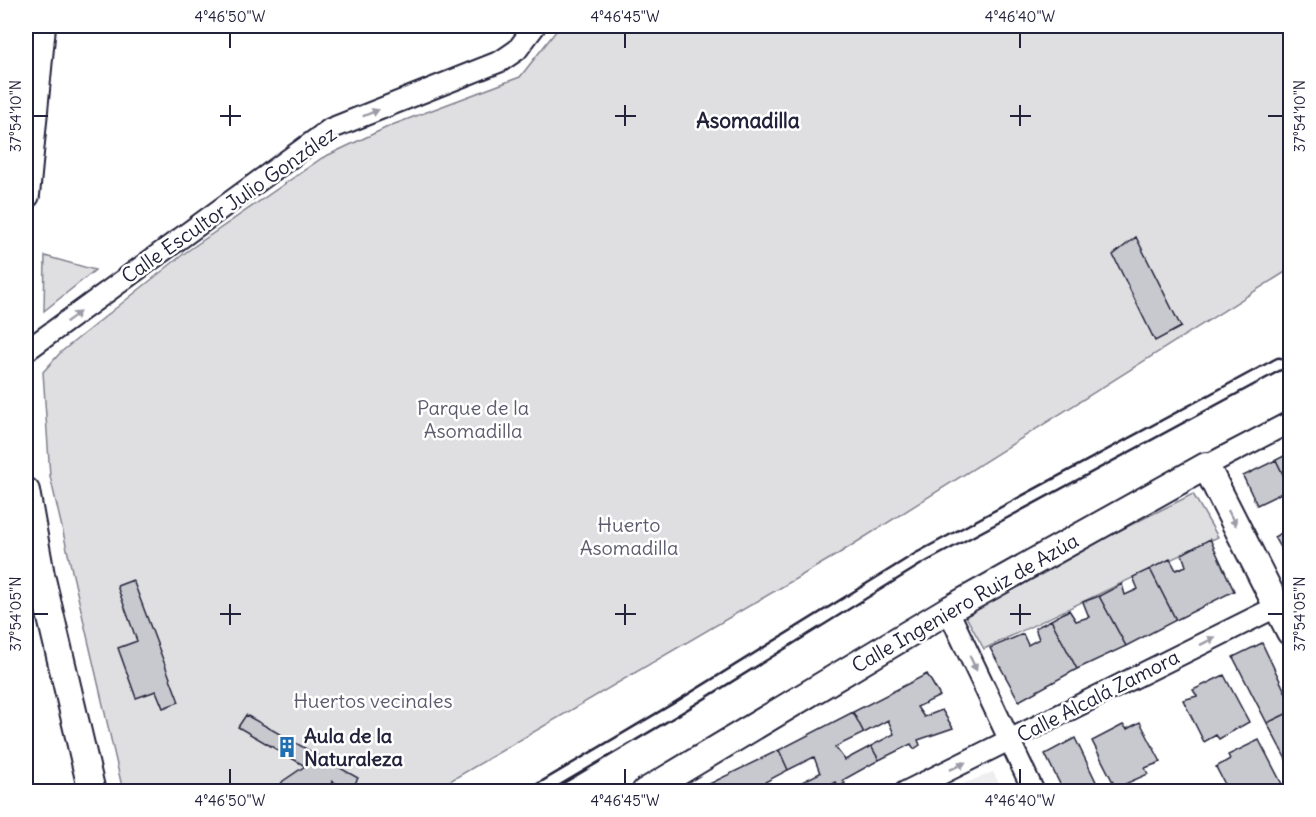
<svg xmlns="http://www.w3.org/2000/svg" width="1316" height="817" viewBox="0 0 1316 817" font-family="Delius,sans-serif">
<rect width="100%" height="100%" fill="#fff"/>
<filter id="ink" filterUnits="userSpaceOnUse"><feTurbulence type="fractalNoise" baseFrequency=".0167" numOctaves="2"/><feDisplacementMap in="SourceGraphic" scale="12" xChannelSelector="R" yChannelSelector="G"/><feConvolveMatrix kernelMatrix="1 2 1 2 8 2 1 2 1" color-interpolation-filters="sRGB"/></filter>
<g filter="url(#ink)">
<path fill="#eeeef1" d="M993 772 1003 791H947L958 786Z"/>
<path fill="#dfdfe2" stroke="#80808e" stroke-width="1.5" d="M560 26H1290V269L838 554 433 791H123L50 476 43 372 61 352 186 252 322 158 392 125 520 77Z
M45 256 95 270 44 311Z
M1193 494 1218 537 984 649 962 609Z"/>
<path fill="#c8c8cf" stroke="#22223b" stroke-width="1.5" d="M1136 237 1181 327 1155 341 1113 255Z
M1290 453V489L1276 460Z
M1276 460 1290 489 1257 505 1243 476Z
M1290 528V565L1274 537Z
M1210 539 1234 591 1176 620 1150 569 1170 559 1176 570 1186 566 1182 554Z
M1150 569 1176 620 1126 646 1099 596 1122 584 1125 595 1138 589 1133 577Z
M133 580 179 702 163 708 156 691 136 698 118 648 137 641 117 586Z
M1099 596 1126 646 1077 669 1051 620 1069 610 1076 621 1089 617 1083 602Z
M1051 620 1077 669 1019 701 990 648 1023 634 1028 645 1039 639 1035 628Z
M1262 643 1290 702V712L1267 723 1233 657Z
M927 674 940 696 917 707 924 717 942 710 953 728 918 740 920 745 914 749 911 744 879 760 871 746 894 734 888 720 864 733 853 712Z
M1224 675 1249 722 1219 739 1216 735 1204 742 1183 700 1197 696 1193 690Z
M853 712 864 733 835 747 845 760 871 746 879 760 843 780 845 783 839 787 835 782 817 792H798L794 786 820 773 814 757 788 770 779 750Z
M1290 712V767L1267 723Z
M246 715 358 778 350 792 332 781 329 792H275L283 781 305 766 238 727Z
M1140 722 1161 762 1145 768 1148 774 1116 788 1092 741 1123 725 1127 729Z
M1075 738 1101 792H1064L1045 754Z
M1259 740 1284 788 1277 792H1229L1216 767 1230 759 1228 755Z
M779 750 788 770 765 782 769 792H706L703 787Z
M26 757 33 792H26Z"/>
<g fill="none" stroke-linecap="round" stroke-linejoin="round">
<defs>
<path id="service" d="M536 792 676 709 918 559 1279 364"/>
<path id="minor" d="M26 351 330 129 501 61 517 50 535 26
M1206 466 1290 422
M948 610 1034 792
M905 792 1290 600"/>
<path id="tertiary" d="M26 195 42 26
M26 491 41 575 92 792
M645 792 948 610 1206 466 1290 632"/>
</defs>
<use href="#service" stroke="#22223b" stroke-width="15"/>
<use href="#minor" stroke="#22223b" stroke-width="24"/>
<use href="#tertiary" stroke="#22223b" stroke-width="30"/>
<use href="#service" stroke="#fff" stroke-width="10"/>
<use href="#minor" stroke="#fff" stroke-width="20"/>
<use href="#tertiary" stroke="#fff" stroke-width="26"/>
</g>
<defs><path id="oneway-solid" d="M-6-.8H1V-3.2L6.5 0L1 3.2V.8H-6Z" transform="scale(1.5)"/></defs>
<g fill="#9c9ca7">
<use href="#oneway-solid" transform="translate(371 113) rotate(-22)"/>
<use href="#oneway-solid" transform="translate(73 317) rotate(-36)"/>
<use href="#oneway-solid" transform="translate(1232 518) rotate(63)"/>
<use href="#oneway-solid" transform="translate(1208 641) rotate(-27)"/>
<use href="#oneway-solid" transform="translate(973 663) rotate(65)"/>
<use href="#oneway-solid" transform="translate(958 766) rotate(-26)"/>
</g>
</g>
<path fill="none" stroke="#22223b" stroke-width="2" d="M230 33V48M625 33V48M1020 33V48M230 105V126M625 105V126M1020 105V126M33 116H48M220 116H241M615 116H636M1010 116H1031M1268 116H1283M230 604V625M625 604V625M1020 604V625M33 614H48M220 614H241M615 614H636M1010 614H1031M1268 614H1283M230 769V784M625 769V784M1020 769V784"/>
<defs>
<symbol id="building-bare" viewBox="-9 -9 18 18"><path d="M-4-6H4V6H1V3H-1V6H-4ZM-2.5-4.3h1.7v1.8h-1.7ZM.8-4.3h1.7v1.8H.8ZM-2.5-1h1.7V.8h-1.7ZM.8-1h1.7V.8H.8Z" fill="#1f6fb2" stroke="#fff" stroke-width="2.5" paint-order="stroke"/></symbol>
</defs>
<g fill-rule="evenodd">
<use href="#building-bare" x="272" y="732" width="30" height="30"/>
</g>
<g text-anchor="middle" stroke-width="5" stroke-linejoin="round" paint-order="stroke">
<g font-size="20" fill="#22223b" stroke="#fff">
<text transform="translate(229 205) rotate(-35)" y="7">Calle Escultor Julio González</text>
<text transform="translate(965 603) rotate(-30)" y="7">Calle Ingeniero Ruiz de Azúa</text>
<text transform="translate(1098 696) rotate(-27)" y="7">Calle Alcalá Zamora</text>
</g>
<g font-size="20" fill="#5b5b6d" stroke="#fff">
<text x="473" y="415">Parque de la<tspan x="473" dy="23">Asomadilla</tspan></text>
<text x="629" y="532">Huerto<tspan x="629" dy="23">Asomadilla</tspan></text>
<text x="373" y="708">Huertos vecinales</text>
</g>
<g font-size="20" font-weight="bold" fill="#22223b" stroke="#fff" text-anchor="start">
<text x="304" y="743">Aula de la<tspan x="304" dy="23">Naturaleza</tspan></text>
</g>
<g font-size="21" font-weight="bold" fill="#22223b" stroke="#fff">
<text x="748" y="128">Asomadilla</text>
</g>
</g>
<rect width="1316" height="817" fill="none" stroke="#fff" stroke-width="66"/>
<rect x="33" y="33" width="1250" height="751" fill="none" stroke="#22223b" stroke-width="2"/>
<g font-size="15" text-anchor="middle" fill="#22223b">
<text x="230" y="22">4°46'50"W</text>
<text x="625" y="22">4°46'45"W</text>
<text x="1020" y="22">4°46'40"W</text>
<text transform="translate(16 116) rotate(-90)" y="5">37°54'10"N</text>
<text transform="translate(1300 116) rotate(-90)" y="5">37°54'10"N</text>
<text transform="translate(16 614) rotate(-90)" y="5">37°54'05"N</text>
<text transform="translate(1300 614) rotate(-90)" y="5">37°54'05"N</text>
<text x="230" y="806">4°46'50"W</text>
<text x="625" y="806">4°46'45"W</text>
<text x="1020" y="806">4°46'40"W</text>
</g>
</svg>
